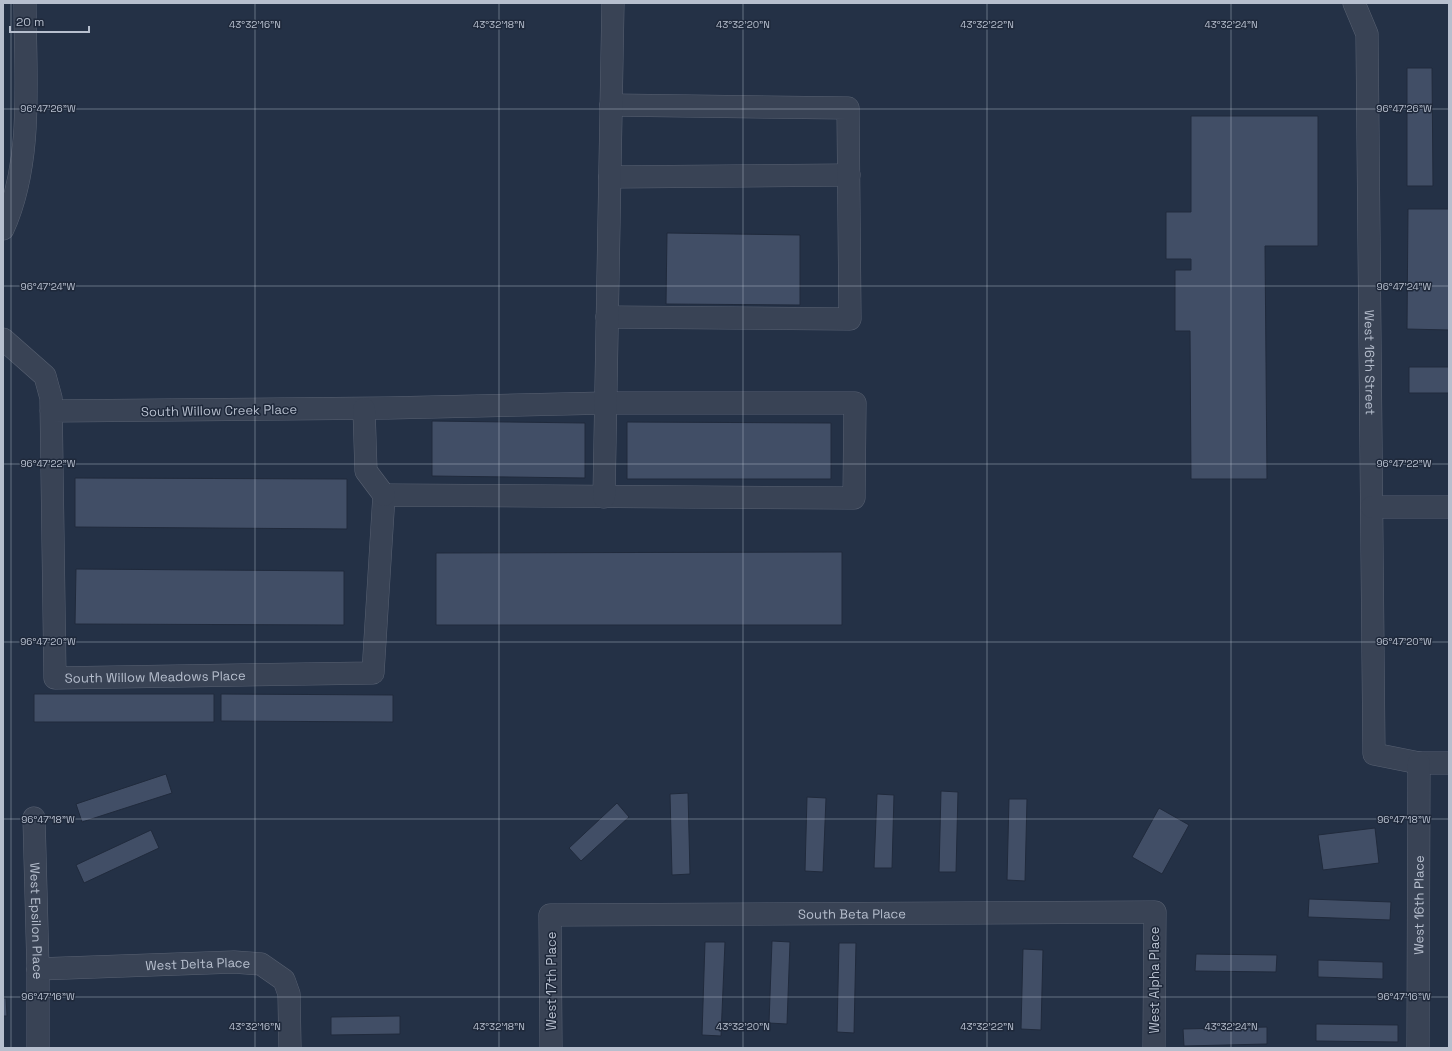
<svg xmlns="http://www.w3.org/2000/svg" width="1452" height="1051" viewBox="0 0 1452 1051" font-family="'Space Grotesk',sans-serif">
<rect width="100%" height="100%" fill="#243146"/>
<path fill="#414e66" stroke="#202a3c" d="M1407 68H1432L1433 186H1407Z
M1191 116H1318V246H1265L1267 479H1191L1190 331H1175V270H1191V259H1166V212H1191Z
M1408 209H1449V330L1407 329Z
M667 233 800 235V305L666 304Z
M1409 367H1449V393H1409Z
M432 421 585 423V478L432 476Z
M627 422 831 423V479H627Z
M75 478 347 479V529L75 527Z
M842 552V625H436V553Z
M76 569 344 571V625L75 624Z
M34 694H214V722H34Z
M221 694 393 695V722L221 721Z
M166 774 172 793 82 822 76 804Z
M941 791 958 792 956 872H939Z
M688 793 690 874 672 875 670 794Z
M877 794 894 795 892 868H874Z
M807 797 826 798 823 872 805 871Z
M1009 799H1027L1025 881 1007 880Z
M617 803 629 817 581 861 569 848Z
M1159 808 1189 825 1162 874 1132 857Z
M1375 828 1379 863 1323 870 1318 835Z
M151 830 159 848 84 883 76 865Z
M1309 899 1391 902 1390 920 1308 917Z
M772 941 790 942 787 1024 769 1023Z
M705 942H725L721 1036 702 1035Z
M839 943H856L854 1033 837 1032Z
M1023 949 1043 950 1041 1030 1021 1029Z
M1196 954 1277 955 1276 972 1195 971Z
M1318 960 1383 962V979L1318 977Z
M3 998H6L7 1016H3Z
M400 1016V1034L331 1035V1017Z
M1316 1024 1398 1025V1042L1316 1041Z
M1267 1027V1044L1184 1046 1183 1029Z"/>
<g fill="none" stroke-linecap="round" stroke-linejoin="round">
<defs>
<g id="minor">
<path id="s1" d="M1354 3 1367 34 1374 754 1419 763H1449"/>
<path d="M610 177 849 175"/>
<path d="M3 229C34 161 25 75 25 3"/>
<path d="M607 317 850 319 848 108 611 105"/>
<path id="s2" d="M3 339 45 376 51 398 55 678 373 673 384 495 854 498 855 403H606L388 408 51 411"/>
<path d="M364 409 366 471 384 495"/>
<path d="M604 497 613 3"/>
<path d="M1372 507H1449"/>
<path id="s3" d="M34 818 38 969V1048"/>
<path id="s4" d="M38 969 234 962 261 964 284 980 289 994 290 1048"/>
<path id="s5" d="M551 1048 550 915 1155 912 1154 1048"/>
<path id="s6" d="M1418 1048 1419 763"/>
</g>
</defs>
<use href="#minor" stroke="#586172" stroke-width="23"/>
<use href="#minor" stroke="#394355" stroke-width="22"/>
</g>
<path fill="none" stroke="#b7bfce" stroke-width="1" stroke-opacity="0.45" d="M11 3V1048M255 3V1048M499 3V1048M743 3V1048M987 3V1048M1231 3V1048M3 109H1449M3 286H1449M3 464H1449M3 642H1449M3 819H1449M3 997H1449"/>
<g text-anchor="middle" stroke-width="3" stroke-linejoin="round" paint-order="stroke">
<g font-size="13" fill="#b7bfce" stroke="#1e283a">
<text dy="5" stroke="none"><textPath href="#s1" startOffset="362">West 16th Street</textPath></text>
<text transform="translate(219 410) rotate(-1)" y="5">South Willow Creek Place</text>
<text dy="5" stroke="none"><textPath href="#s2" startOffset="459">South Willow Meadows Place</textPath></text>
<text dy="5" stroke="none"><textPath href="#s6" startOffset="143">West 16th Place</textPath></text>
<text dy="5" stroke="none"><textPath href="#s5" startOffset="435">South Beta Place</textPath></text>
<text dy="5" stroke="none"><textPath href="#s3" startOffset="103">West Epsilon Place</textPath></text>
<text dy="5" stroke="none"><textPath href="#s4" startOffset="160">West Delta Place</textPath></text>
<text transform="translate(1154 980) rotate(-90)" y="5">West Alpha Place</text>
<text transform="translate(551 981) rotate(-90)" y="5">West 17th Place</text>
</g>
</g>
<g font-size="10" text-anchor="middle" fill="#b7bfce" stroke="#1e283a" stroke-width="3" stroke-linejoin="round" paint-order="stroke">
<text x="255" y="28">43°32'16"N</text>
<text x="499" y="28">43°32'18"N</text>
<text x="743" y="28">43°32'20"N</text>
<text x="987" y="28">43°32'22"N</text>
<text x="1231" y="28">43°32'24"N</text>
<text x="1404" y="112">96°47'26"W</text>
<text x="48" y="112">96°47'26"W</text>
<text x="1404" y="290">96°47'24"W</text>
<text x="48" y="290">96°47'24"W</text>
<text x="1404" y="467">96°47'22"W</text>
<text x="48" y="467">96°47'22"W</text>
<text x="1404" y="645">96°47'20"W</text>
<text x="48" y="645">96°47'20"W</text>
<text x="48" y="823">96°47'18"W</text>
<text x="1404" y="823">96°47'18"W</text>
<text x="1404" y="1000">96°47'16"W</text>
<text x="48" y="1000">96°47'16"W</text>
<text x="255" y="1030">43°32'16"N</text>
<text x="499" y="1030">43°32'18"N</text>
<text x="743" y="1030">43°32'20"N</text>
<text x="987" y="1030">43°32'22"N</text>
<text x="1231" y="1030">43°32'24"N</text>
</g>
<rect width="1452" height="1051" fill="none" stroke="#b7bfce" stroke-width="8"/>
<path d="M10 26v6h79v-6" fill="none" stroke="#b7bfce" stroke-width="2"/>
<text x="16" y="26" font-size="12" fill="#b7bfce" stroke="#1e283a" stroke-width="3" paint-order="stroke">20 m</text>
</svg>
